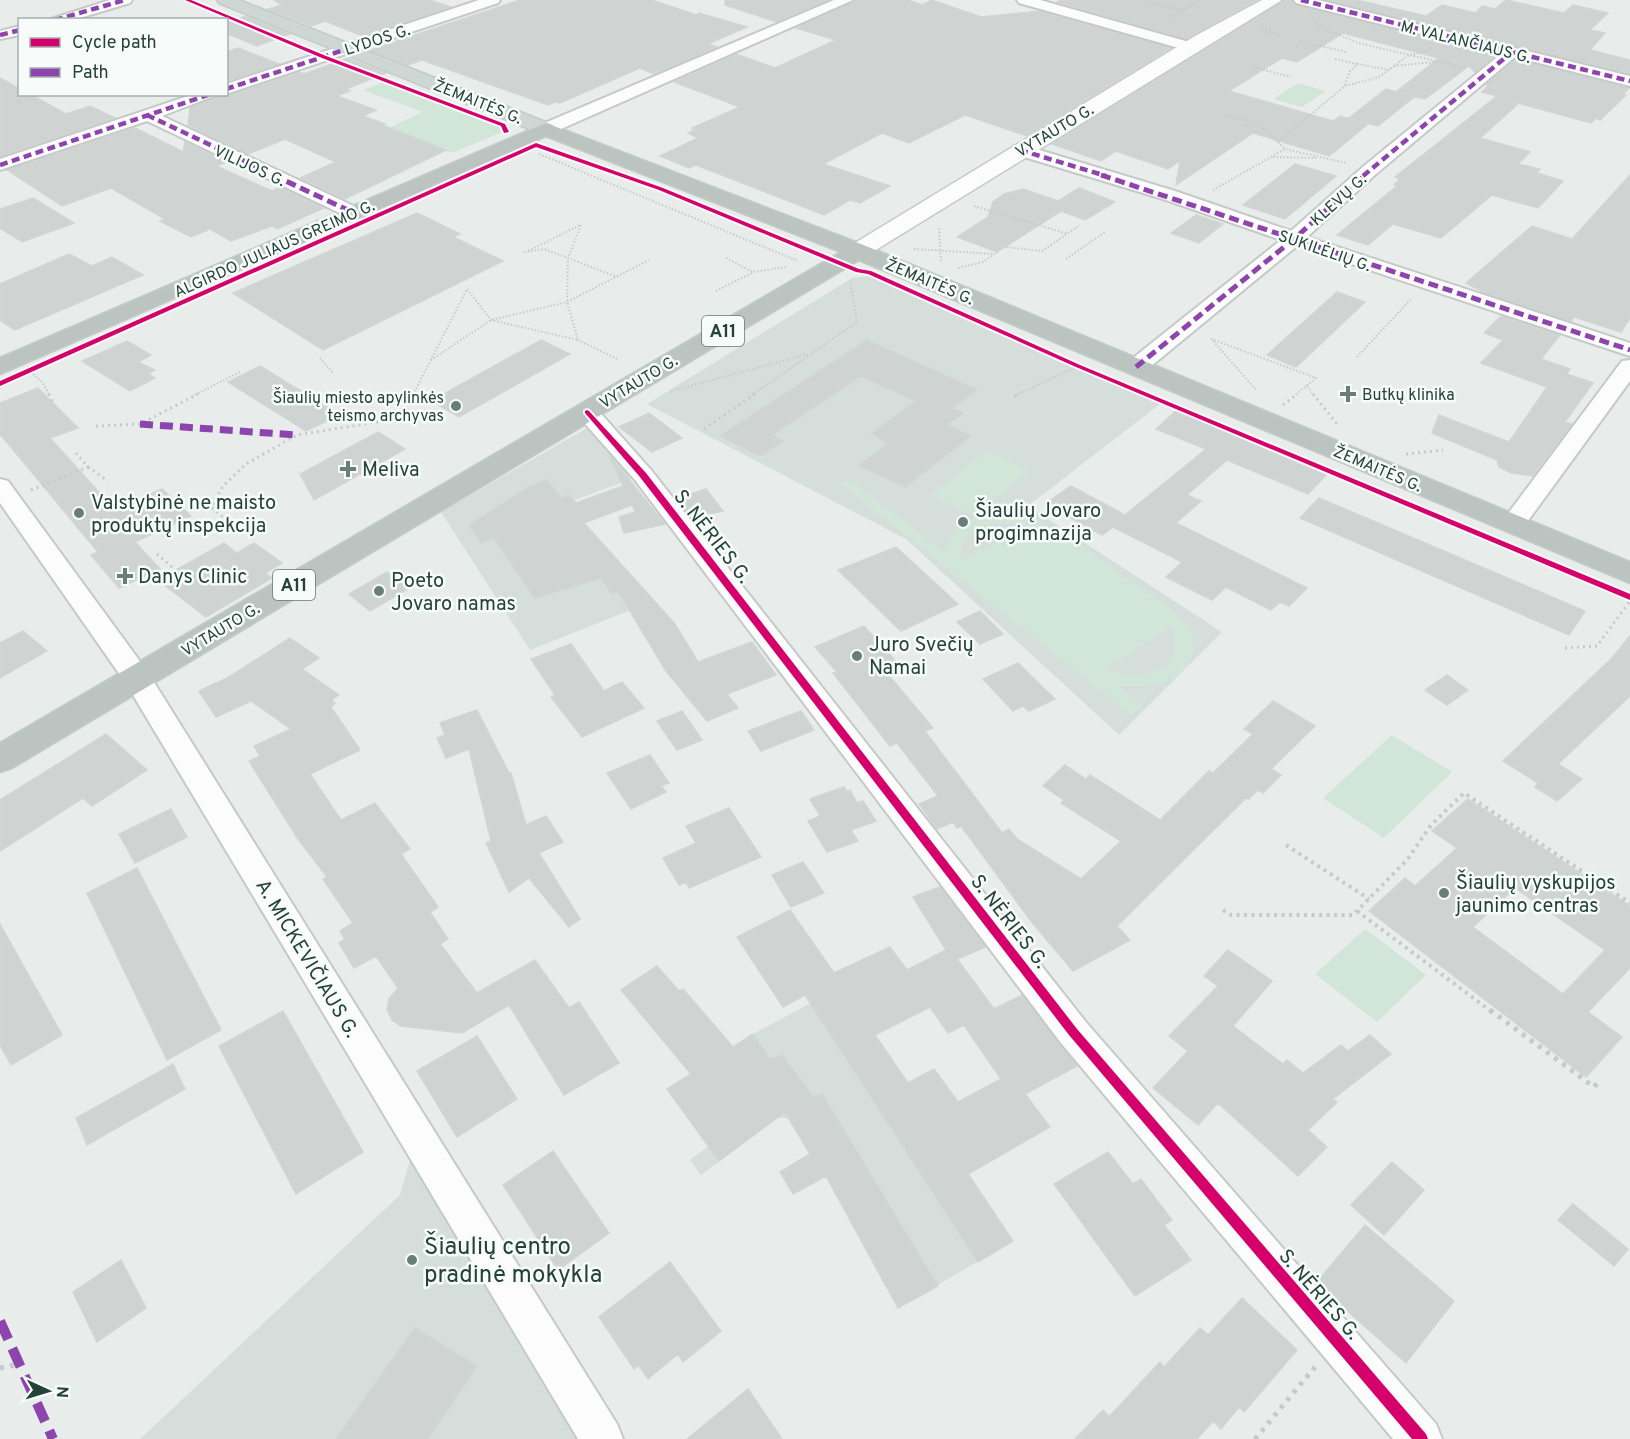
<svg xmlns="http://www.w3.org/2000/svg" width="1630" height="1439" viewBox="0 0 1630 1439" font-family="Overpass,sans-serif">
<rect width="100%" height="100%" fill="#e8edeb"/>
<path fill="#d6dedb" d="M868 276 1160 404 1028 506 1222 632 1119 735 906 539 647 404 852 278Z
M601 420 643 475 566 503 604 545 595 547 631 610 530 650 441 512Z
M842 986 907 1083 934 1069 945 1084 918 1100 1013 1241 898 1308 826 1177 793 1194 780 1172 810 1154 789 1118H777L701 1175 690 1160 765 1104 690 1120 667 1089 753 1034Z
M417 1136 602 1439H140L400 1195Z"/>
<path fill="#d1e6d8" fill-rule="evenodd" d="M390 80 503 125 502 132 452 153 427 143 374 135 422 112 363 90Z
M1298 83 1326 91 1302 107 1273 99Z
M987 451 1029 471 974 516 931 495Z
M848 479 944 552C952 532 963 519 986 515 1041 503 1088 551 1129 581 1145 592 1181 613 1190 629 1193 636 1193 649 1191 656 1183 687 1144 687 1118 686L1143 706 1131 715 840 483ZM994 523H1012L1026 526 961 561C958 537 973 529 994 523ZM1171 627C1190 673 1136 682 1103 670Z
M1392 735 1452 772 1384 838 1323 798Z
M1365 929 1426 975 1377 1022 1315 974Z"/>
<path fill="#cfd4d2" stroke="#d1d6d4" stroke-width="1.5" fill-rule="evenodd" d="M274 0H429L451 7 363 36 325 21 311 26 268 9 282 5Z
M520 0H652L696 15 699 13 747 27 708 44 717 47 654 74 640 68 560 103 555 102 548 105 422 60 408 65 370 50Z
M725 0H828L777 22 725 5Z
M855 0H908L922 5 932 0 981 17 1040 11 1171 48 1027 136 965 115 909 143 882 133 823 164 890 186 860 203 850 200 824 215 696 165 689 168 660 156 698 138 688 133 696 129 692 128 740 107 674 82 736 54 775 68 836 40 796 28Z
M1061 0H1257L1186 39 1057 2Z
M1284 0H1292L1295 5 1496 55 1475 72 1469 66 1425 99 1396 92 1439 58 1343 33 1297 62 1282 58 1229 91 1333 121 1340 116 1368 124 1329 156 1253 133 1176 185 1180 161 1168 169 1116 151 1101 161 1052 144Z
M1328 0H1357L1426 16 1442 5 1476 13 1482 6 1495 9 1506 0 1564 13 1573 5 1608 13 1590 30 1605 33 1590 50 1630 60V74Z
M246 16 290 34 257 46 226 33V23Z
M238 48 279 64 226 81V52Z
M348 58 386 73 346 89 350 91 337 96 376 110 363 116 385 124 382 125 446 150 345 199 300 178 336 162 285 139 248 154 188 125 190 107 221 94 227 96 299 72 304 74Z
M1516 59 1629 88 1623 94 1626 95 1600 120 1596 118 1591 123 1514 102 1517 105 1480 138 1530 152 1518 164 1540 169 1537 173 1563 181 1538 208 1492 195 1441 238 1393 224 1368 245 1337 235 1397 186 1394 185 1400 179 1395 177 1497 96 1482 92 1488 86 1486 84Z
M0 78 20 89V94H30L66 114 90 106 115 118 0 157Z
M1386 89 1414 97 1378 126 1349 118Z
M135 128 183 152 185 142 227 162 216 166 272 191 280 187 324 208 277 229 272 226 231 241 210 229 191 237 160 221 165 219 111 188 62 206 7 170Z
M1295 164 1336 176 1285 219 1243 205Z
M1630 175V318L1621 332 1574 317 1571 321 1489 295 1466 283 1532 226 1572 239Z
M1079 188 1115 202 1085 220 1061 211 997 252 957 237 988 217 993 202 1004 194 1023 189 1058 201Z
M33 198 74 223 22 242 0 228V209Z
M417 213 460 234 453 237 503 261 323 350 233 293Z
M1196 215 1223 224 1199 243 1171 233Z
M69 254 92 266 112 257 143 275 15 330 0 320V284Z
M1337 292 1365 302 1296 367 1267 355Z
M1501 316 1560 335 1541 359 1570 369 1567 374 1593 383 1565 422 1572 424 1533 476 1511 473 1499 467 1497 460 1432 433 1439 415 1509 442 1547 387 1481 363 1503 340 1484 333Z
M541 340 570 354 459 417 431 401Z
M867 340 977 390 952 408 963 413 947 425 971 436 905 487 859 465 889 443 871 434 916 401 861 376 772 435 783 441 760 456 720 436Z
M127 341 151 355 138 362 155 370 148 374 155 378 130 391 82 361Z
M260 366 340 415 306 431 228 382Z
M38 388 78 428 50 438 115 510 162 489 191 516 135 542 160 569 119 588 91 555 98 552 0 434V403Z
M1176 411 1326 475 1308 494 1227 460 1187 495 1201 501 1176 523 1307 588 1289 606 1280 602 1271 610 1226 587 1212 600 1166 577 1182 562 1113 527 1102 535 1045 504 1071 486 1125 515 1206 449 1156 429Z
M649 413 682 438 652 452 619 427Z
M378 432 405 449 314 500 300 474Z
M609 455 665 524 624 533 619 517 635 512 632 505 584 523 675 624 698 662 752 642 776 675 727 694 738 708 707 721 666 671 618 591 612 594 601 578 535 598 494 538 481 543 469 525 527 488 546 480 562 498 568 495 576 503 623 486Z
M706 489 723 511 691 518 677 499Z
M1319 498 1585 611 1569 635 1300 518Z
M224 543 237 553 254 543 282 563 265 573 272 578 206 617 158 580Z
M896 547 958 604 901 631 838 570Z
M387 572 409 588 370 611 349 594Z
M980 611 1003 634 980 644 957 622Z
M864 626 900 666 886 672 933 728 925 731 1002 833 1009 829 1017 839 1081 879 1121 841 1061 803 1064 800 1043 786 1065 765 1086 779 1090 775 1160 820 1209 771 1213 773 1253 734 1244 729 1273 701 1315 726 1271 769 1281 775 1263 793 1258 790 1249 799 1246 798 1117 926 1130 940 1073 971 1031 921 961 826 957 828 953 822 937 829 919 804 938 796 897 743 890 746 833 673 837 672 815 647Z
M23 631 47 651 0 678V643Z
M1630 636V696L1558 764 1582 779 1557 801 1535 787 1538 783 1503 761 1612 658Z
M290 638 319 658 302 669 339 695 331 700 335 703 331 707 360 750 310 774 341 820 375 803 410 849 401 854 438 907 430 912 448 939 440 944 477 993 535 960 569 1008 579 1002 619 1063 564 1095 509 1005 462 1033 401 1026 392 1020 387 1010 389 999 398 988 376 956 354 968 339 943 345 939 340 931 353 923 323 879 327 877 298 839 249 761 260 756 254 746 291 729 251 701 216 717 199 691 229 677Z
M571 644 604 691 622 682 644 708 582 737 551 697 555 695 531 659Z
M1018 663 1055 699 1029 711 1023 706 1013 711 983 679Z
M1447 675 1468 690 1447 705 1425 690Z
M477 710 509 773H511L526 825 546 816 563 842 539 853 580 919 569 927 529 878 509 892 486 843 491 841 469 749 446 758 437 738 445 735 440 723Z
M682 711 702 740 677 750 657 721Z
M801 711 814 730 761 751 748 731Z
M106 734 147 770 92 806 83 798 0 851V800Z
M650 755 669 783 661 786 666 792 631 809 607 773Z
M844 787 847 792 850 790 857 803 863 801 876 821 851 830 858 841 827 852 808 821 820 816 810 799Z
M1468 799 1630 906V968L1588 1012 1622 1037 1586 1077 1369 911 1405 878 1415 886 1457 848 1432 831ZM1515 888 1605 950 1563 994 1473 927Z
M729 808 761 857 689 888 686 882 679 885 663 858 696 843 686 826Z
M171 809 187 837 135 863 119 834Z
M803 862 824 893 791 907 772 875Z
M137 868 221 1030 167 1060 87 893Z
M940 887 986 947 957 959 994 1009 1022 995 1077 1066 1025 1094 1050 1127 968 1174 1013 1241 978 1262 805 995 783 1007 737 937 790 910 834 973 890 947 907 970 946 950 913 897ZM930 1007 948 1033 964 1025 1001 1079 958 1102 934 1069 908 1083 875 1035Z
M0 924 62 1035 11 1065 0 1045Z
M1228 950 1272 981 1233 1026 1283 1064 1287 1060 1303 1073 1341 1045 1348 1051 1370 1035 1391 1054 1333 1099 1337 1102 1308 1130 1327 1147 1298 1176 1218 1103 1198 1125 1153 1088 1188 1051 1169 1036 1218 986 1204 976Z
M657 966 679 991 683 989 733 1047 753 1034 770 1059 782 1055 813 1097 822 1094 938 1286 898 1308 826 1176 793 1194 780 1172 810 1154 785 1112 719 1161 667 1089 691 1074 621 990Z
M283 1011 363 1152 296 1194 219 1046Z
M477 1036 517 1099 457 1137 417 1071Z
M173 1064 185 1089 87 1145 76 1118Z
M553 1151 609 1233 558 1270 503 1185Z
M1108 1152 1133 1184 1141 1179 1172 1220 1164 1225 1191 1260 1135 1296 1054 1184Z
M1392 1162 1424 1190 1384 1235 1351 1205Z
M1573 1204 1628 1249 1614 1266 1558 1220Z
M1365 1225 1454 1301 1406 1363 1316 1283Z
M121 1260 146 1308 97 1342 73 1292Z
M670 1262 721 1331 683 1362 678 1354 648 1379 639 1365 634 1369 599 1317Z
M1242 1298 1297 1350 1244 1412 1239 1407 1221 1429 1213 1421 1197 1439H1075L1103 1410 1109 1417 1160 1362 1164 1367 1200 1328 1208 1335Z
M415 1328 477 1366 428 1439H336Z
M748 1389 782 1439H687Z"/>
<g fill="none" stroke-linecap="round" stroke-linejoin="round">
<defs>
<path id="street" d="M110 0H132L130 3 73 20H48Z
M479 0H500L498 3 226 94V84Z
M834 0H853L552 133H540L538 129 540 125Z
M1017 0H1040L1196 44 1199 47 1196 50H1186L1019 3Z
M1294 0H1318L1630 76V86L1515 57 1376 174 1307 237 1630 343V356L1297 246 1144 372H1128L1125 367 1128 362 1281 240 1163 199 1014 154 1011 150 1014 146H1026L1175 191 1291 231 1364 166 1501 54 1296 3Z
M20 26V35L0 39V31Z
M194 94H219L162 116 360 209 363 213 360 217H348L147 121 0 170V159Z
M1630 360V381L1522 529 1513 532 1504 529 1501 524 1504 519 1622 361Z
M587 405 595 407 651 470 1085 1021 1436 1424 1442 1439H1393L1061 1043 635 480 579 417 576 412 579 407Z
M0 479 8 481 147 671 617 1424 623 1439H578L127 685 0 503Z"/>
<path id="secondary" d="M1262 0H1282L866 256H850L847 251 850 246 1195 36Z"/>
<path id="primary" d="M217 0H239L553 125 556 129 546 135 539 133 219 3Z"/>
<path id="highway" d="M546 123 866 246 1630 562V583L859 260 12 768 0 772V743L841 252 546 136 0 374V358Z"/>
</defs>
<use href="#street" stroke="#c5cac8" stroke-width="4"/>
<use href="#secondary" stroke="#c3cbc8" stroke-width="3"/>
<use href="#primary" stroke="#c3ccc9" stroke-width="3"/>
<use href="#highway" stroke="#c3ccc9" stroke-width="3"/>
<path stroke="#c3ccca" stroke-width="2" stroke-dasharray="1.5 2" stroke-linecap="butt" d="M1147 0 1166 8 1182 10
M1167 19 1200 0
M1316 22 1318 26 1358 43 1462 67
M1262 30 1281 35
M1300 41 1346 52
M1335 59 1357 64
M1394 66 1434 62
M1253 67 1291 77
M1345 85 1350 71 1358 64 1389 70
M1227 115 1260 125 1285 149 1346 163
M1278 142 1345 86 1379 77 1409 55 1428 51
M539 154 798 261
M1273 157 1316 158
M1213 190 1285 149
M974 206 1068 234
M581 225 568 258 617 277
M939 228 941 262
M1007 247 1042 251 1080 225
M914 249 994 254
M528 251 580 225
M524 252 544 249 568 258 567 302 578 340 617 359
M726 258 753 272
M1066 259 1105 232
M958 268 983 262 999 251
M716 291 754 272 786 267
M1211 339 1316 378 1295 395
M1213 341 1257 391
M1357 357 1412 298
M320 358 333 373
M431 360 491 320 567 302 649 260
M33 374 43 383 49 395
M1307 386 1314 395
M671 391 809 354
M195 395 240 372
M413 395 467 289 491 320 578 340
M752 395 857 322 850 280
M1016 395 1076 367"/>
<path stroke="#c3ccca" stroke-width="3" stroke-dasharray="2 4" stroke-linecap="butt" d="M49 394 53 402
M1313 394 1337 424
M1014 396 1019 394
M1283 405 1297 394
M96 426 140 424 198 394
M704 429 755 394
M1406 454 1443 450
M88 467 108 481
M31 490 88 467 76 453
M241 532 211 507 223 486 246 464 297 435 402 418 414 394
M157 554 173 568
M1565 648 1597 646 1630 601"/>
<path stroke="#c3ccca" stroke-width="4" stroke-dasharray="3 4.5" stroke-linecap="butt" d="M1286 845 1369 899
M1223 910 1231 915H1353L1407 860 1431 825 1464 793 1630 903
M1357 911 1492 1012"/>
<path stroke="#c3ccca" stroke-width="5" stroke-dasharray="4 6" stroke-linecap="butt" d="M1490 1010 1594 1087 1601 1079
M0 1368 20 1364
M1255 1439 1315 1367"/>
<use href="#street" fill="#fcfcfc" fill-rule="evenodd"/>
<use href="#secondary" fill="#fcfcfc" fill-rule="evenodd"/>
<use href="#primary" fill="#cfd7d5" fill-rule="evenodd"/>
<use href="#highway" fill="#bcc4c2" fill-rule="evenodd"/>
<path stroke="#8e44ad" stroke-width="4.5" stroke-dasharray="8 4.5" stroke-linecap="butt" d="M1301 0 1630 81
M55 20 125 0
M0 35 20 30
M226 89 347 49
M147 115 276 176
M1020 150 1106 176
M0 165 211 94
M1363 176 1512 52"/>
<path stroke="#8e44ad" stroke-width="5" stroke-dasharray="10 5" stroke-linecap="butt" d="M273 175 354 213
M1101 175 1630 350
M1136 367 1294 239 1365 175"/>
<path stroke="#8e44ad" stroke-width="7" stroke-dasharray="13 7" stroke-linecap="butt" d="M140 424 297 435"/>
<path stroke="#8e44ad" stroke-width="10" stroke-dasharray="20 10" stroke-linecap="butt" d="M0 1321 53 1439"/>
<defs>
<path id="cycleway" d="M185 0H191L326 56 505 124 509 132 504 133 501 126 322 58Z
M536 143 663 188 859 269 871 271 1080 365 1630 594V600L1076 367 868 274 856 272 659 190 536 147 0 386V381Z
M587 410 589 411 646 473 1077 1029 1426 1434 1428 1439H1412L1069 1035 640 477 585 413V411Z"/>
</defs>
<use href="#cycleway" stroke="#f7fbf9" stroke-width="4"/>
<use href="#cycleway" fill="#d6006c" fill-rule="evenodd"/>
</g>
<g fill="#697e78" stroke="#f7fbf9" stroke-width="2">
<path d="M1345 385h6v6h6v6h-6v6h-6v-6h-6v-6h6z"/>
<circle cx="456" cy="406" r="6"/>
<path d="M345 460h6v6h6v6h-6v6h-6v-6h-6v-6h6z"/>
<circle cx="79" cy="513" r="6"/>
<circle cx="963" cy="522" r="6"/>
<path d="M122 567h6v6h6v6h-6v6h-6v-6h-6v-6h6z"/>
<circle cx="379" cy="591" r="6"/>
<circle cx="857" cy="656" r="6"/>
<circle cx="1444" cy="893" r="6"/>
<circle cx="412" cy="1260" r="6"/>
</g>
<g text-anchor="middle" stroke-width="5" stroke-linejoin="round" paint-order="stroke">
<g font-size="16" fill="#24423a" stroke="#f7fbf9">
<text transform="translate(377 39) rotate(-18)" y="6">LYDOS G.</text>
<text transform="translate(1466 41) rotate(14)" y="6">M. VALANČIAUS G.</text>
<text transform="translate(478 101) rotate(22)" y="6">ŽEMAITĖS G.</text>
<text transform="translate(1054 130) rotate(-31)" y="6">VYTAUTO G.</text>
<text transform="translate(250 165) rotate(25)" y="6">VILIJOS G.</text>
<text transform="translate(1338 199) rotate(-42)" y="6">KLEVŲ G.</text>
<text transform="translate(274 248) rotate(-24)" y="6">ALGIRDO JULIAUS GREIMO G.</text>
<text transform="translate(1325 250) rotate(19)" y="6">SUKILĖLIŲ G.</text>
<text transform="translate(930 281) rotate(23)" y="6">ŽEMAITĖS G.</text>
<text transform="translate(638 381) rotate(-31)" y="6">VYTAUTO G.</text>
<text transform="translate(1378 468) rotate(23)" y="6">ŽEMAITĖS G.</text>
<text transform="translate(220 629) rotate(-31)" y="6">VYTAUTO G.</text>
</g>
<g font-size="16" fill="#24423a" stroke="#f7fbf9" text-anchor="start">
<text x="1362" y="400">Butkų klinika</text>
<text x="444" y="403" text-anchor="end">Šiaulių miesto apylinkės<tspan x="444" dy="18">teismo archyvas</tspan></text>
</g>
<g fill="#f7fbf9" stroke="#637a73" stroke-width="1.5">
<rect x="702" y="316" width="42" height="30" rx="4.5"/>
<rect x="273" y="570" width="42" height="30" rx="4.5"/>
</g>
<g font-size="18" font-weight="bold" fill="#24423a">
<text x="723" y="337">A11</text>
<text x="294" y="591">A11</text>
</g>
<g font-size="20" fill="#24423a" stroke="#f7fbf9" text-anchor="start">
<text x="362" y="476">Meliva</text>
<text x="91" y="509">Valstybinė ne maisto<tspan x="91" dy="23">produktų inspekcija</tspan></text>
<text x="975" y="517">Šiaulių Jovaro<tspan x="975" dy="23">progimnazija</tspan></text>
<text x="138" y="583">Danys Clinic</text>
<text x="391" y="587">Poeto<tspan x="391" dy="23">Jovaro namas</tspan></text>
<text x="869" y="651">Juro Svečių<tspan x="869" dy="23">Namai</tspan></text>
<text x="1456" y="889">Šiaulių vyskupijos<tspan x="1456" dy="23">jaunimo centras</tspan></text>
</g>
<g font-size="20" fill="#24423a" stroke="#f7fbf9">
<text transform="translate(713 536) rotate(52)" y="7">S. NĖRIES G.</text>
<text transform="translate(1010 921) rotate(52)" y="7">S. NĖRIES G.</text>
<text transform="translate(308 958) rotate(59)" y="7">A. MICKEVIČIAUS G.</text>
<text transform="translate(1320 1294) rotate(49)" y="7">S. NĖRIES G.</text>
</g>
<g font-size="24" fill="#24423a" stroke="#f7fbf9" text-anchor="start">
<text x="424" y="1254">Šiaulių centro<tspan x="424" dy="28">pradinė mokykla</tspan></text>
</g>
</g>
<rect x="18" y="18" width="210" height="78" fill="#f7fbf9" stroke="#a3b1ad" stroke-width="1.5"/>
<rect x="30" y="38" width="30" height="9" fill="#d6006c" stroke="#a3b1ad" stroke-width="1.5"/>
<text x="72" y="48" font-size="18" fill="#24423a">Cycle path</text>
<rect x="30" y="68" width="30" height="9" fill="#8e44ad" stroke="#a3b1ad" stroke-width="1.5"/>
<text x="72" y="78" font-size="18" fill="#24423a">Path</text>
<g transform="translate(48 1391) rotate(94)" stroke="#f7fbf9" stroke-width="4.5" paint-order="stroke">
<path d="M0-4.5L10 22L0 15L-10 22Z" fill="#24423a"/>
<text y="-9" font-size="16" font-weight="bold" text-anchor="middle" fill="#24423a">N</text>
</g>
</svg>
